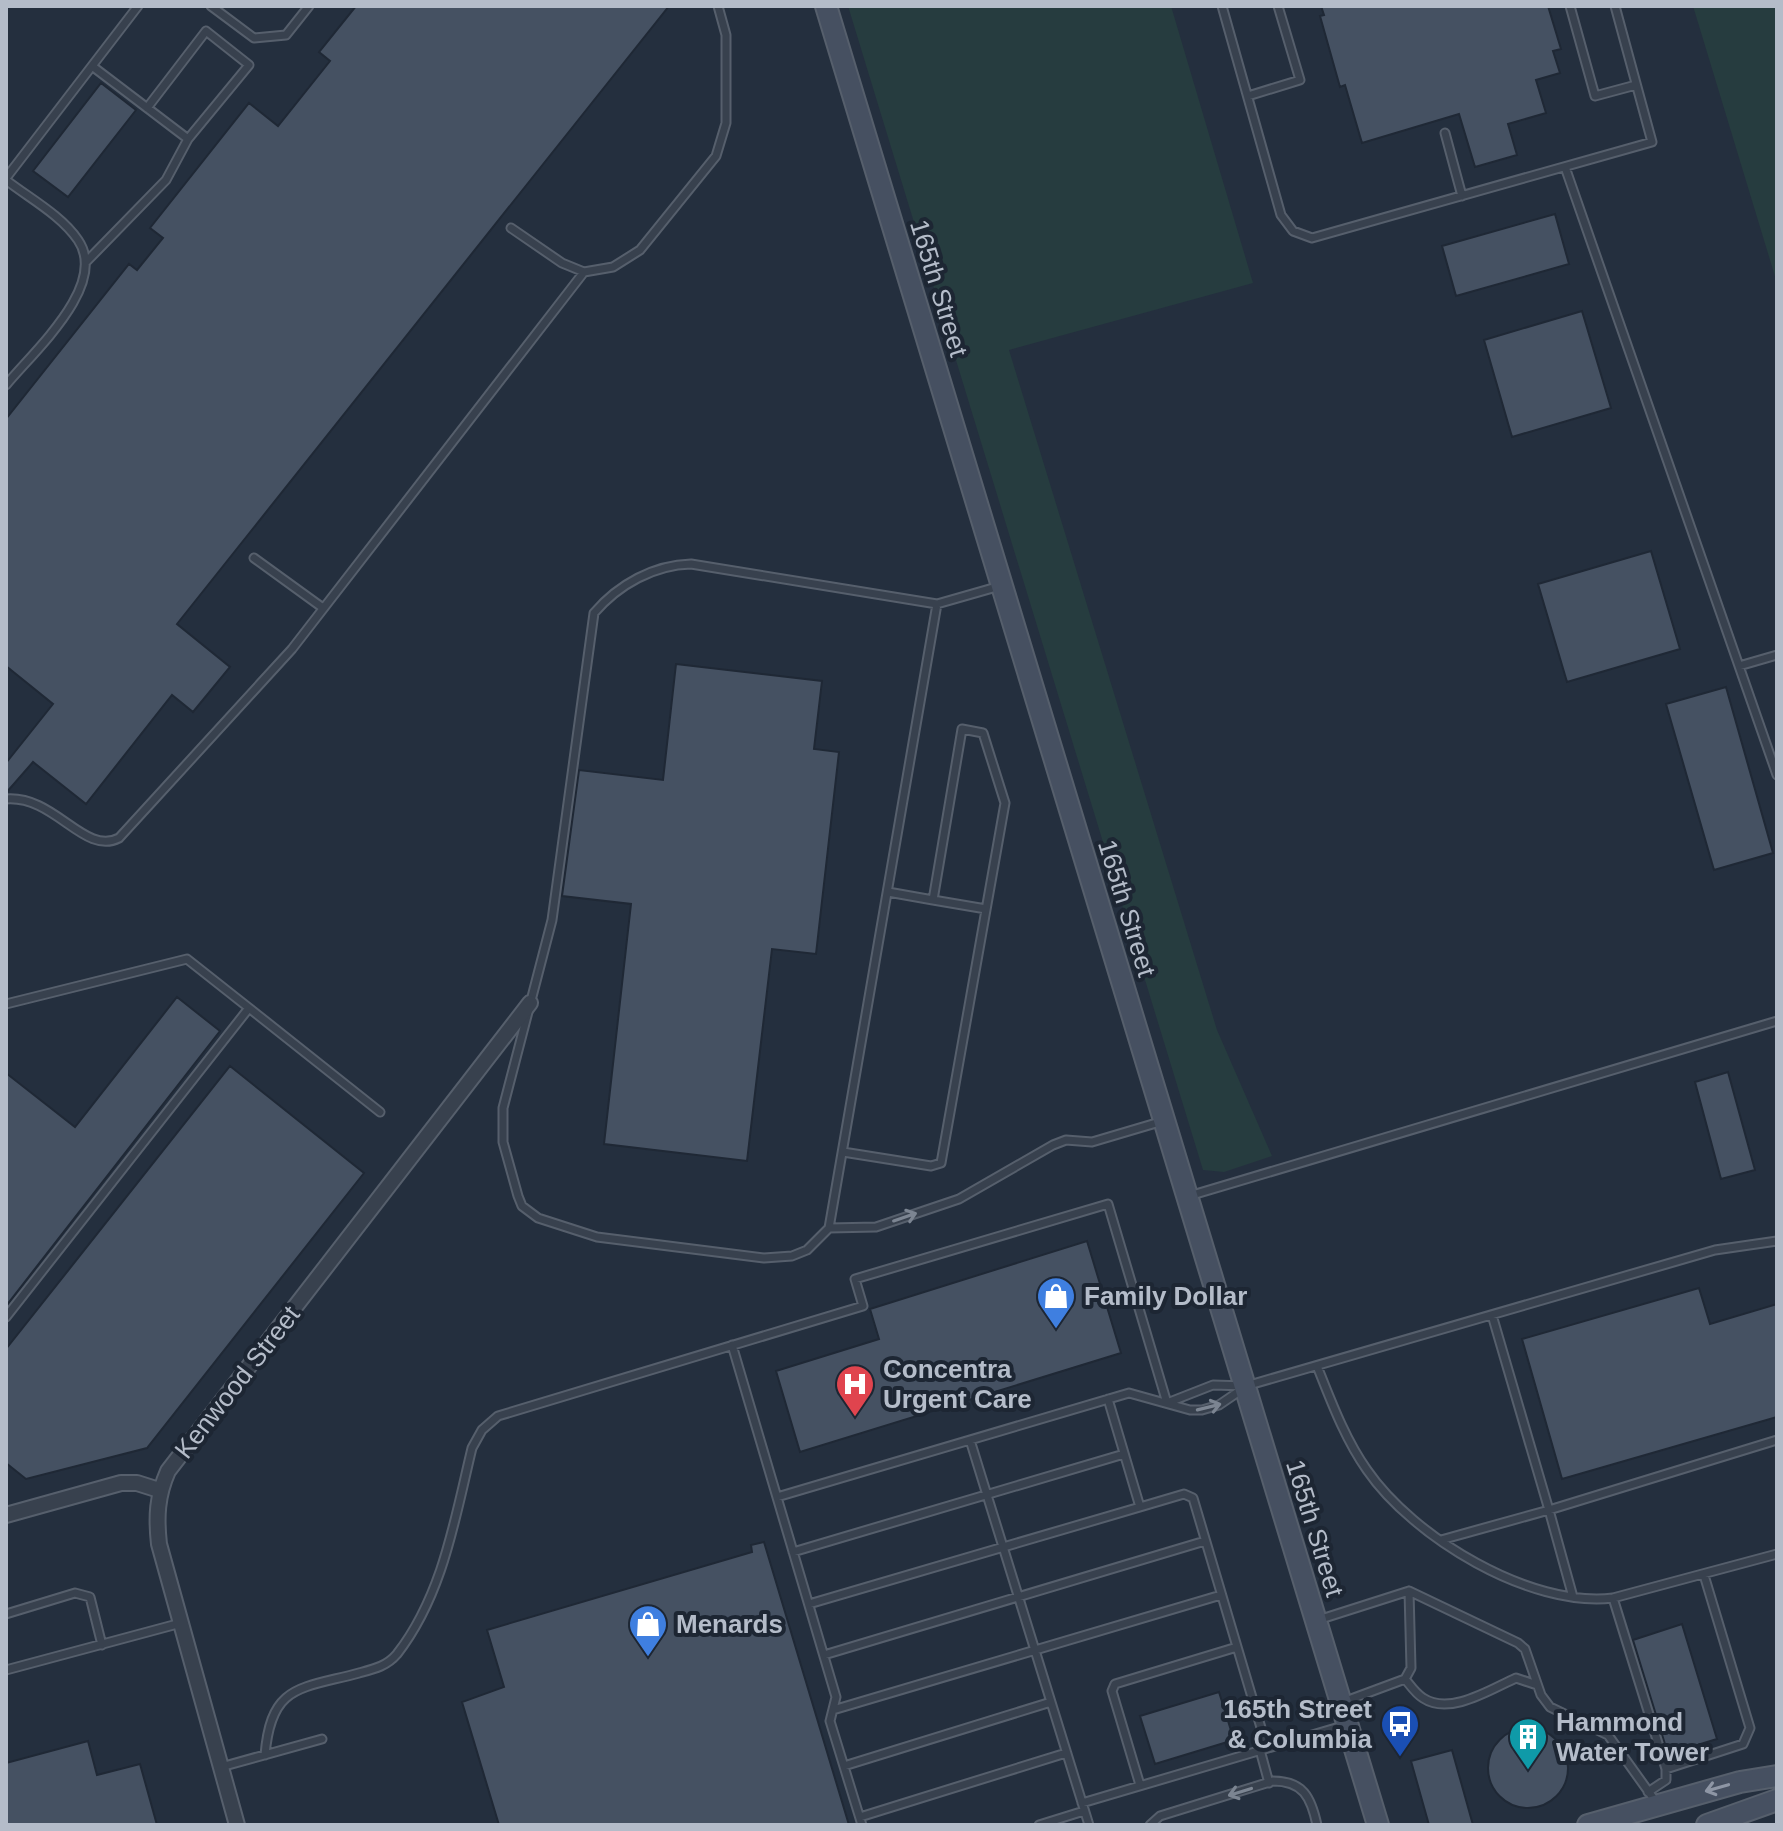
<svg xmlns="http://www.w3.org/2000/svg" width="1783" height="1831" viewBox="0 0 1783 1831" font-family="Helvetica,sans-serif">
<rect width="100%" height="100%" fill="#242f3e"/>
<path fill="#263c3f" d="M848 6H1171L1253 283 1009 350 1217 1030 1272 1156 1224 1172 1203 1170Z
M1693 6H1777V283Z"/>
<path fill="#455162" stroke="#1f2835" stroke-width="2" d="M356 6H669L177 624 230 667 193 712 172 695 86 804 33 762 6 793V763L53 704 6 666V419L129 264 137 270 163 238 150 228 249 103 278 126 330 61 319 52Z
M1321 6H1548L1561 49 1553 51 1560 73 1536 80 1546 113 1508 124 1517 155 1475 167 1459 114 1362 143 1345 85 1340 87 1320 16 1324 15Z
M101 83 136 110 68 197 33 171Z
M1555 214 1569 264 1456 296 1442 246Z
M1582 311 1611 408 1512 437 1484 340Z
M1651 551 1680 649 1567 682 1538 584Z
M676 664 822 681 814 749 839 752 816 954 772 949 747 1161 604 1144 631 904 562 896 579 770 663 780Z
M1726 687 1773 853 1714 870 1666 704Z
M177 997 220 1031 6 1306V1073L75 1127Z
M230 1066 364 1173 147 1448 26 1479 6 1463V1349Z
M1728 1072 1755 1170 1721 1179 1695 1082Z
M1087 1241 1121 1353 800 1452 776 1371 879 1339 870 1309Z
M1699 1288 1710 1324 1777 1304V1417L1562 1479 1522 1339Z
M764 1542 849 1825H499L462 1702 504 1687 487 1630 752 1552 751 1545Z
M1682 1624 1717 1739 1668 1754 1633 1640Z
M1219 1692 1234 1740 1155 1764 1140 1716Z
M1488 1768a40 40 0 1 1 80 0a40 40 0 1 1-80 0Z
M88 1741 97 1775 140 1764 157 1825H6V1763Z
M1452 1750 1473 1825H1429L1411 1761Z"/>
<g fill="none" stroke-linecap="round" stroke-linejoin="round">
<defs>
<path id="lane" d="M211 6 254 38 286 35 309 6
M1222 6 1281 215 1293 231 1312 238 1652 142 1615 6
M1570 6 1595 96 1636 85
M92 66 188 139 249 65 206 31 147 108
M1248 96 1300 80 1278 6
M1445 133 1462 196
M1565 167 1777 775
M6 178 138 6
M6 180C29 198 61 215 78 240 109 285 34 351 6 385
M511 228 562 263 584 272 613 267 640 250 716 156 726 123V35L718 6
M87 261 166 180 188 139
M254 558 323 608
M937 604 829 1228 807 1250 792 1256 764 1258 597 1237 538 1218 522 1206 518 1196 503 1142V1108L552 920 594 613C619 584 654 565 691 564L937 604 1000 586
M1739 666 1777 655
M6 799C55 795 84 856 119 838L292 649 584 272
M933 900 986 909
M6 1004 187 959 249 1008 6 1317
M249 1008 380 1112
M843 1152 931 1166 941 1163 1005 803 983 733 962 729 933 900 888 892
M1189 1196 1777 1021
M829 1228 876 1227 959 1199 1053 1145 1066 1140 1092 1142 1163 1121
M1492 1315 1549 1510 1777 1440
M732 1345 836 1697 830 1721 862 1825
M1317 1366C1331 1401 1345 1439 1367 1470 1413 1537 1530 1608 1613 1598L1777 1554
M1108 1399 1140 1507 1184 1494 1193 1498 1267 1748
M1167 1403 1213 1385 1246 1386 1715 1250 1777 1241
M970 1440 1089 1825
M777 1497 1129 1393 1190 1410H1202L1219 1405 1244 1388
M1441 1540 1549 1510 1573 1597
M793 1552 1124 1454
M1613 1598 1666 1769V1780L1648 1792
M809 1604 1140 1507
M6 1614 75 1593 90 1597 102 1645
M1318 1620 1409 1591 1518 1643 1525 1649 1541 1695 1550 1707 1608 1735 1656 1802
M824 1655 1205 1541
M6 1670 181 1623
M1405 1679C1410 1685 1416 1694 1423 1698 1450 1716 1491 1689 1516 1678L1537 1685
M1343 1702 1405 1679 1411 1668 1409 1591
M833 1710 1221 1595
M1260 1750 1269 1783
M265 1755C271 1684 300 1689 359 1673 374 1669 387 1666 397 1654 443 1595 455 1518 472 1448L482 1430 498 1416 863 1306 855 1279 1108 1204 1167 1403
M844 1766 1051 1702
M221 1767 322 1739
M1666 1769 1743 1744 1750 1728 1704 1575
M1140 1785 1112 1691 1115 1684 1237 1647
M1082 1803 1346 1725
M860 1817 1066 1753
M1039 1825 1084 1811
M1150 1825 1160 1816 1273 1781C1303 1781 1311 1797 1317 1825"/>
<path id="street" d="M6 1515 121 1483H137L159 1490
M237 1825 159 1544C156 1517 157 1496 168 1471L530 1003"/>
<path id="secondary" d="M826 6 1378 1825
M1588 1825 1740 1782 1777 1776
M1707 1825 1777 1800"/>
</defs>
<use href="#lane" stroke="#565f6c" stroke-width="11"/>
<use href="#street" stroke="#565f6c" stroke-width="18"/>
<use href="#secondary" stroke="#565f6c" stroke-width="24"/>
<use href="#lane" stroke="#38414e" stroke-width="7"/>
<use href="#street" stroke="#38414e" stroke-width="14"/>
<use href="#secondary" stroke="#465061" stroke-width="20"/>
</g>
<defs><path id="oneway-shaft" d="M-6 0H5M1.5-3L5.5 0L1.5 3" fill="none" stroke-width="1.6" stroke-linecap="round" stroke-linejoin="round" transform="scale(2)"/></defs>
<g stroke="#7c8592">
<use href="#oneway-shaft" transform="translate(905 1217) rotate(-19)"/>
<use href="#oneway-shaft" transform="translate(1209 1407) rotate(-14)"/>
<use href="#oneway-shaft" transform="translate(1240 1792) rotate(163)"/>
</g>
<use stroke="#8e96a5" href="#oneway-shaft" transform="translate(1717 1788) rotate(164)"/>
<defs>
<symbol id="shop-pin" viewBox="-11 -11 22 30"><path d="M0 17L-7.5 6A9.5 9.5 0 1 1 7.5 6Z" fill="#3f7fe0" stroke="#1d2633"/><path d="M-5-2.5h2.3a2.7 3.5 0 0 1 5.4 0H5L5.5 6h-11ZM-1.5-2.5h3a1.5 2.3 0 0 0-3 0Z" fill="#fff"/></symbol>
<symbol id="hospital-pin" viewBox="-11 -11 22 30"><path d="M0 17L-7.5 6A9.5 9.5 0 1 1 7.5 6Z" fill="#e0444e" stroke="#1d2633"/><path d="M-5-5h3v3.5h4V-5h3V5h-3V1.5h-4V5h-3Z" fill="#fff"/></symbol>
<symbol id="bus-pin" viewBox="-11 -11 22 30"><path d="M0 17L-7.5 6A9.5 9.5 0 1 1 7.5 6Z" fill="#1a4fb4" stroke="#1d2633"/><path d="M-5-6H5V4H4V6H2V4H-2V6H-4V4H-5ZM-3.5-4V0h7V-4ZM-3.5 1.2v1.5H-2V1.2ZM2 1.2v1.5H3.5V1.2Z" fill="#fff"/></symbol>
<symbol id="building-pin" viewBox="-11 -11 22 30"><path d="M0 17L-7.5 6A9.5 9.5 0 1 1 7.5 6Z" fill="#0f9aa8" stroke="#1d2633"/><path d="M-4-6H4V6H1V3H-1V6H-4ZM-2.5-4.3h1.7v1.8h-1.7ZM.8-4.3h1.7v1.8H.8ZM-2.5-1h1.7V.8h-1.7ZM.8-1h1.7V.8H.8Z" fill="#fff"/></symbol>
</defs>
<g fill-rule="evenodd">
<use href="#shop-pin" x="1034" y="1274" width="44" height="60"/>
<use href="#hospital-pin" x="833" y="1362" width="44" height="60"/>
<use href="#shop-pin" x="626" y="1602" width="44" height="60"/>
<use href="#bus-pin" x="1378" y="1702" width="44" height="60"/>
<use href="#building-pin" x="1506" y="1715" width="44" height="60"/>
</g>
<g text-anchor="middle" stroke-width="8" stroke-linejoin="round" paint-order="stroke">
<g font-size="26" fill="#b4bcc9" stroke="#1d2633">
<text transform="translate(939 288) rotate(73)" y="9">165th Street</text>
<text transform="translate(1127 908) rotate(73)" y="9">165th Street</text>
<text transform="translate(237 1382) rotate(-52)" y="9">Kenwood Street</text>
<text transform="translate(1315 1528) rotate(73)" y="9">165th Street</text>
</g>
<g font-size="26" font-weight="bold" fill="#b4bcc9" stroke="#1d2633" text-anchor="start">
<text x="1084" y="1305">Family Dollar</text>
<text x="883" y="1378">Concentra<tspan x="883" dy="30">Urgent Care</tspan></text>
<text x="676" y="1633">Menards</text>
<text x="1372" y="1718" text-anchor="end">165th Street<tspan x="1372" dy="30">&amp; Columbia</tspan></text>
<text x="1556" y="1731">Hammond<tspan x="1556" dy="30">Water Tower</tspan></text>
</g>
</g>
<rect width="1783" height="1831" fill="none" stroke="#b4bcc9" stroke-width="16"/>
</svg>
